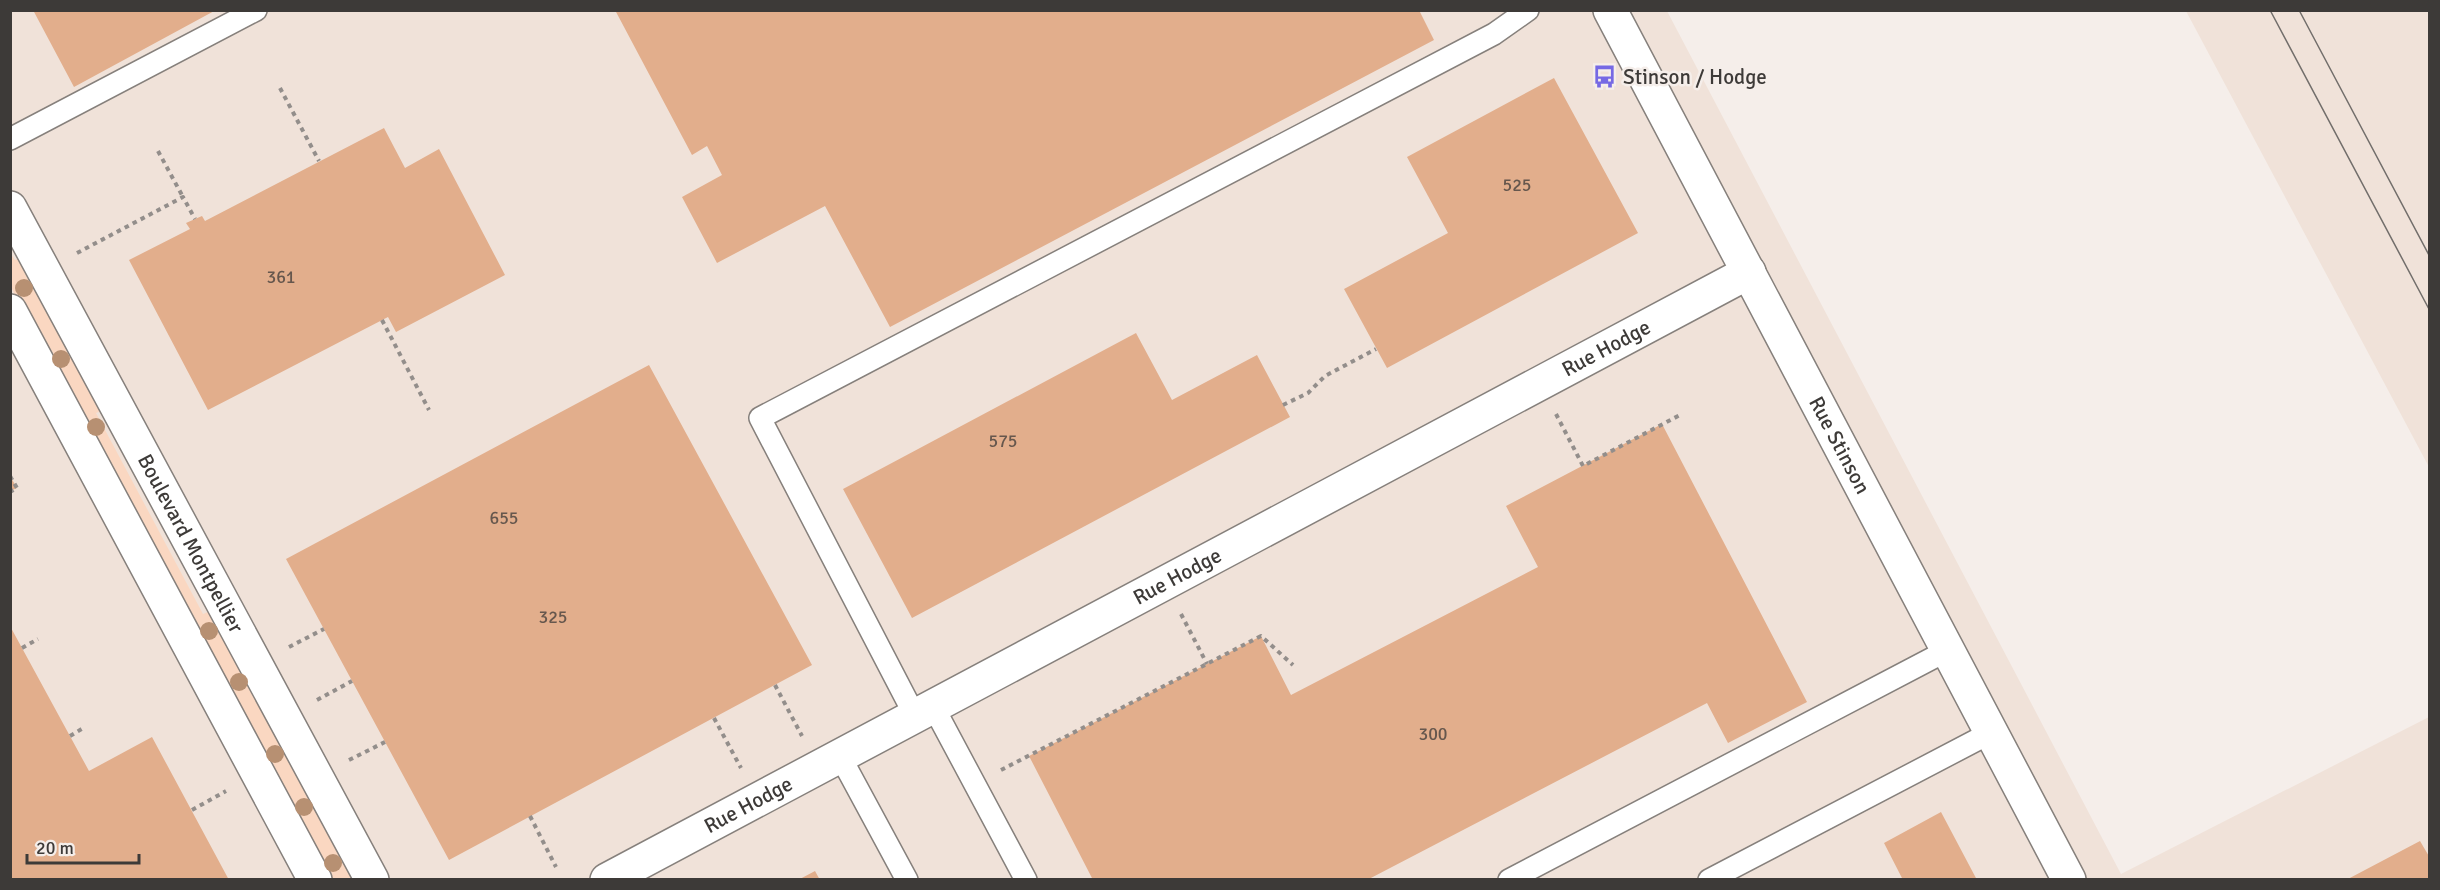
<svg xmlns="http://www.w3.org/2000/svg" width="2440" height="890" viewBox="0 0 2440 890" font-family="Signika,sans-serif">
<rect width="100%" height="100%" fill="#f5eeea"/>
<path fill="#f0e2d9" d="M10 11H1667L2121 874 2429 717V879H11Z
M2186 11H2429V467Z"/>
<path fill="#fad7c1" d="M10 253 15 260 24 256 105 409 96 413 203 614 213 610 357 879H328L11 287Z"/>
<path fill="#e2ae8c" d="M33 10H216L74 87Z
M615 10H1419L1434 40 890 327 825 206 717 263 682 197 722 175 707 146 692 155Z
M1554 78 1638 233 1387 368 1344 289 1448 233 1407 157Z
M384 128 405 168 439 149 505 275 396 332 388 317 208 410 129 260 190 229 186 223 195 219 202 216 205 221Z
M1136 333 1172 400 1257 355 1290 417 912 618 843 489Z
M649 365 812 665 449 860 286 559Z
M1662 424 1807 702 1728 743 1707 703 1367 880H1093L1029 756 1261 636 1291 695 1538 567 1506 506Z
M10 476 17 488 10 491Z
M10 626 89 771 152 737 229 880H10Z
M1941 812 1977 880H1903L1884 843Z
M2420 841 2430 858V880H2346Z
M815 871 820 880H798Z"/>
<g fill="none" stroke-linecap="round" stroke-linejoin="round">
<defs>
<path id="service" d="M10 139 256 10
M933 706 1026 880
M915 716 760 418 1494 34 1528 10
M840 756 907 880
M1509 880 1948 650
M1709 880 1992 732"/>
<g id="minor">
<path id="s1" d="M1610 10 2069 880"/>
<path id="s2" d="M10 208 372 880"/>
<path d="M10 311 315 880"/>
<path id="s3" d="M607 880 1749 272"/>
</g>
</defs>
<use href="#service" stroke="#86807c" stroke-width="24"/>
<use href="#minor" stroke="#86807c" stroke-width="36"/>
<path stroke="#938e8b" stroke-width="4" stroke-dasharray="4.5 4.5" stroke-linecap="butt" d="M280 88 319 161
M158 151 183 197
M77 253 183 197 195 219
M382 320 429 410
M1283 405 1308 393 1325 376 1376 349
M1556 414 1583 466 1680 415
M10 476 17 488 10 492
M1181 614 1207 664
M289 647 324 629
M22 648 38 639
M775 685 802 736
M317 700 352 681
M714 718 741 768
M70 736 85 727
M349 760 385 742
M1001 770 1261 636 1293 665
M192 810 226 791
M530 816 556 867"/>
<use href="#service" stroke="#fff" stroke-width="21"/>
<use href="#minor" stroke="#fff" stroke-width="33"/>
<path stroke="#726e6b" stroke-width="1.5" d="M2270 10 2430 311
M2299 10 2430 257"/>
</g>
<g fill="#b79072">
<circle cx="24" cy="288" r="9"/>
<circle cx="61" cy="359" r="9"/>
<circle cx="96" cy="427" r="9"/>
<circle cx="209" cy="631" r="9"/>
<circle cx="239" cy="682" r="9"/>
<circle cx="275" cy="754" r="9"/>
<circle cx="304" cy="807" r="9"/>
<circle cx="333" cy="863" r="9"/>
</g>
<defs>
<symbol id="bus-bare" viewBox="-9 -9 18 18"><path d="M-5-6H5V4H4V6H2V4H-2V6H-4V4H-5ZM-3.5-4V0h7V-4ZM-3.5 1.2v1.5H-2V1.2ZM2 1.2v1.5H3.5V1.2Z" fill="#7669e4" stroke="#f5eeea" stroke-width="2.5" paint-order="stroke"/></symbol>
</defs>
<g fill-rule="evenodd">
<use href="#bus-bare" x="1588" y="60" width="33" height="33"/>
</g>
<g text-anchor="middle" stroke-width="5" stroke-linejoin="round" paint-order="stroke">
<g font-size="18" fill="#66574d">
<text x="1517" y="191">525</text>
<text x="281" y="283">361</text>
<text x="1003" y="447">575</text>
<text x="504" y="524">655</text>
<text x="553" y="623">325</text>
<text x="1433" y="740">300</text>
</g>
<g font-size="21" fill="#3d3a38" stroke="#f5eeea" text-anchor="start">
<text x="1623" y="84">Stinson / Hodge</text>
</g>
<g font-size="21" fill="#3d3a38" stroke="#f5eeea">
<text dy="7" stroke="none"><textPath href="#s3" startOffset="1132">Rue Hodge</textPath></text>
<text dy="7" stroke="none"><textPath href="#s1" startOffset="492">Rue Stinson</textPath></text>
<text dy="7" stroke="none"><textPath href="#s2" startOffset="381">Boulevard Montpellier</textPath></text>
<text dy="7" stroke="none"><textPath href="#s3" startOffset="646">Rue Hodge</textPath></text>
<text dy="7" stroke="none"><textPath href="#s3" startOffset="160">Rue Hodge</textPath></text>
</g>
</g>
<rect width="2440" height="890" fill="none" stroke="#3d3a38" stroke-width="24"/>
<path d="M27 854v9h112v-9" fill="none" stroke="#3d3a38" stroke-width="3"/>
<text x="36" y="854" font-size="18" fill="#3d3a38" stroke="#f5eeea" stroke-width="4.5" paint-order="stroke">20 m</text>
</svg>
